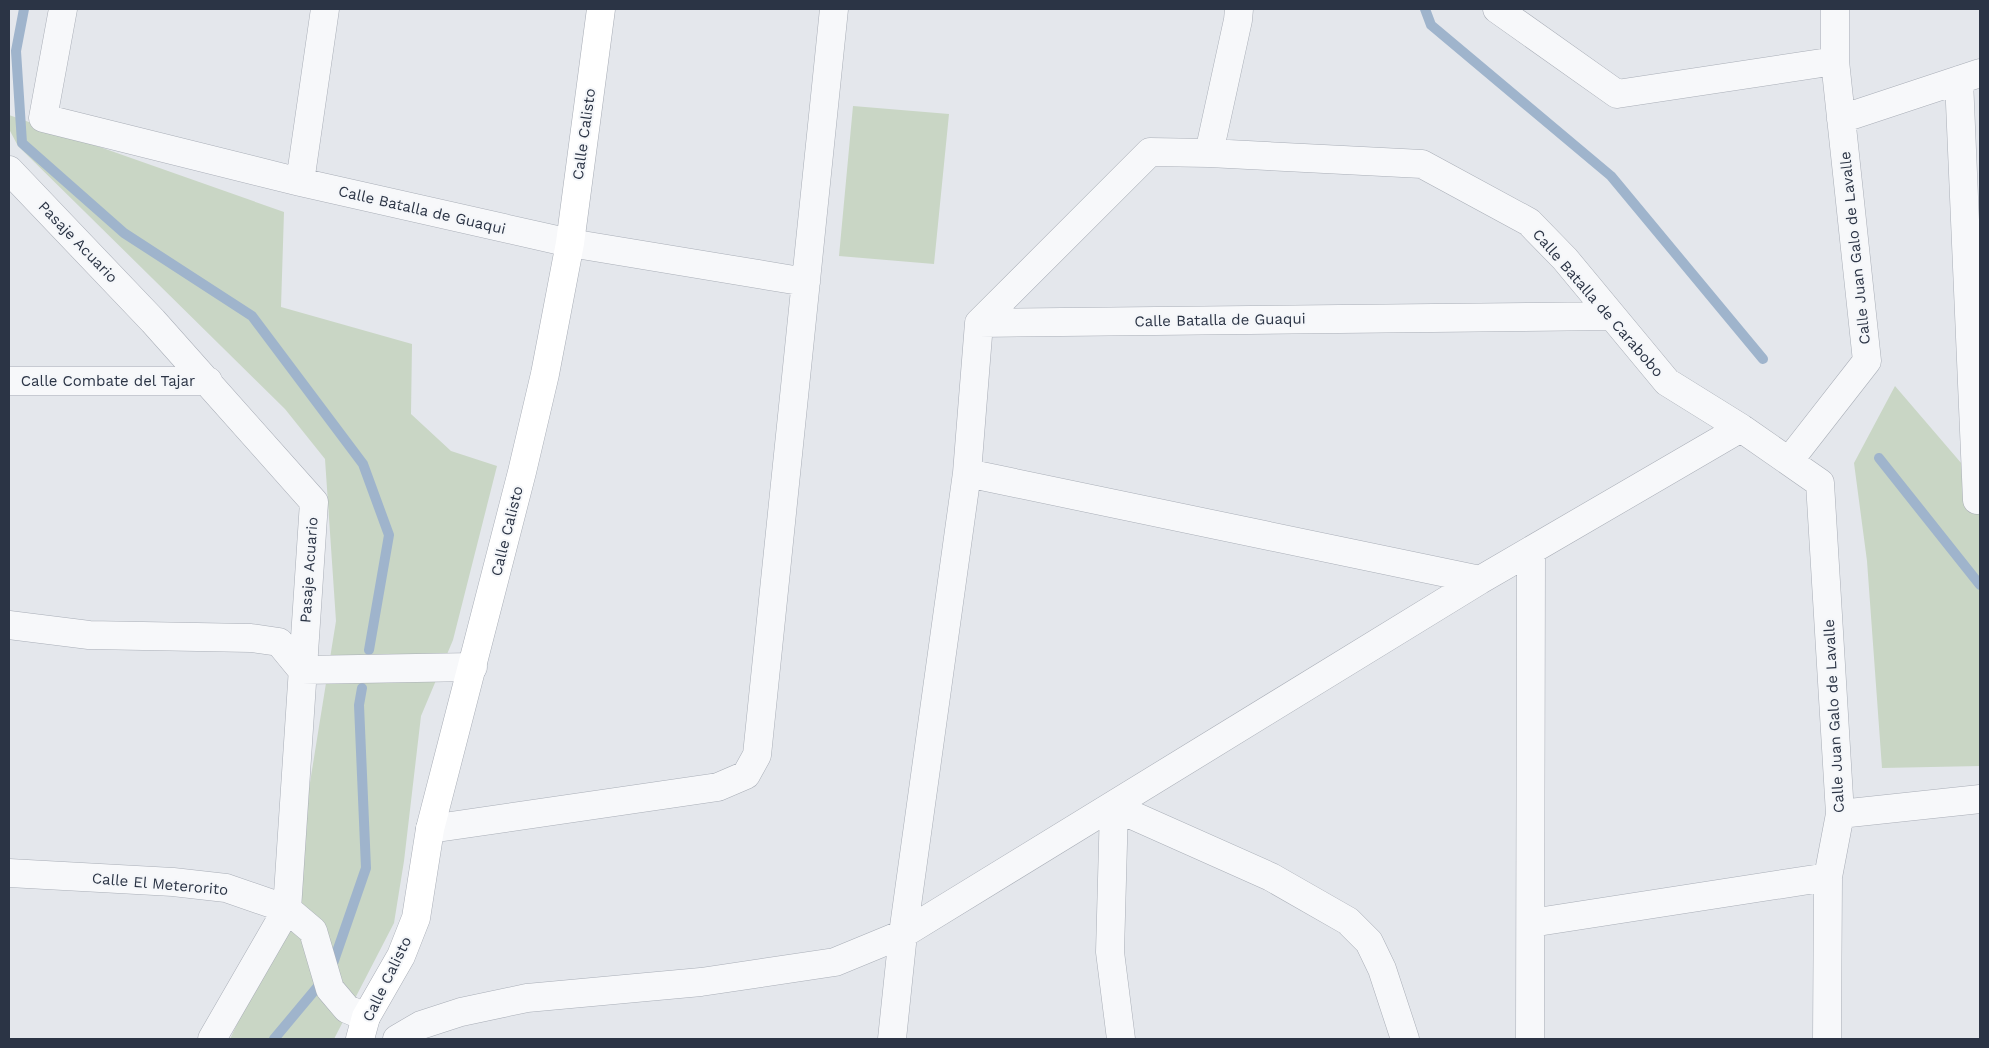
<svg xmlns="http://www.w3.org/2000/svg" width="1989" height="1048" viewBox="0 0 1989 1048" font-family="'Work Sans',sans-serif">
<rect width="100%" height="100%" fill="#e4e7ec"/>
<path fill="#c9d6c5" d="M853 106 949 114 934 264 839 256Z
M9 115 284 212 281 307 412 344 411 414 451 451 497 466 453 640 421 716 404 861 394 923 334 1039H230L277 939 303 826 336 621 325 459 285 409 18 146 9 129Z
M1895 386 1980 485V766L1882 768 1867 561 1854 463Z"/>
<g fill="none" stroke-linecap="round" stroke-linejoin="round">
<path stroke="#9fb4cc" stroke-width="10" d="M24 9 16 51 22 143 124 233 252 316 363 464 389 535 369 650
M1425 9 1431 25 1611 176 1763 359
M1879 458 1980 585
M274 1039 330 972 366 868 359 705 362 688"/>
<defs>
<path id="street" d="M63 9 43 118 300 182 570 243 806 282
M1239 9 1238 20 1209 153 1422 164 1529 222 1565 259 1667 382 1741 428 1820 483 1840 814 1828 877 1827 1039
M1497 9 1617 94 1835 61
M1959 80 1977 500
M1841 119 1980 73
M9 170 153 321 314 502 287 909 212 1039
M300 182 325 9
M979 323 1150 152 1209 153
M9 381H208
M1789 461 1867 361 1835 61V9
M967 473 1480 580
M9 625 89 635 251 638 279 642 302 670
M302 670 473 667
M1840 814 1980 799
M430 829 718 787 746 775 757 755 834 9
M9 873 173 882 226 888 287 909 313 931 330 989 347 1009 366 1017
M1531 923 1828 877
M397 1039 421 1025 461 1012 527 998 701 982 835 962 903 934 1480 580 1741 428
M892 1039 903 934 967 473 979 323 1612 316
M1121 1039 1110 952 1114 807 1271 877 1348 921 1369 942 1382 969 1405 1039
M1530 1039 1531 551"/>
<path id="secondary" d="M360 1039 366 1017 401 956 416 918 430 829 522 472 545 374 570 243 601 9"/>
</defs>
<use href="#street" stroke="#a9aeb7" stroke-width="29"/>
<use href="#secondary" stroke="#a9aeb7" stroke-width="29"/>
<use href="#street" stroke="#f7f8fa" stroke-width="28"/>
<use href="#secondary" stroke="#fff" stroke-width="28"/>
</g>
<g text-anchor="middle" stroke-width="4" stroke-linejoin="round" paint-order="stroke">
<g font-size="15" fill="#2b3445" stroke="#f4f6f9">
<text transform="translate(584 134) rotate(-82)" y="5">Calle Calisto</text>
<text transform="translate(422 210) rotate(13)" y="5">Calle Batalla de Guaqui</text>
<text transform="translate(78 242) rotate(46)" y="5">Pasaje Acuario</text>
<text transform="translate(1855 248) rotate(-96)" y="5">Calle Juan Galo de Lavalle</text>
<text transform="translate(1598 303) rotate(49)" y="5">Calle Batalla de Carabobo</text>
<text transform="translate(1220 320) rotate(-1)" y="5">Calle Batalla de Guaqui</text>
<text x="108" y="386">Calle Combate del Tajar</text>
<text transform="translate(507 531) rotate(-76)" y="5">Calle Calisto</text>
<text transform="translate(309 570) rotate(-86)" y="5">Pasaje Acuario</text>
<text transform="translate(1834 716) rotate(-93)" y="5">Calle Juan Galo de Lavalle</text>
<text transform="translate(160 884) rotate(5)" y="5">Calle El Meterorito</text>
<text transform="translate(387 979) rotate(-64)" y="5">Calle Calisto</text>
</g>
</g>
<rect width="1989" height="1048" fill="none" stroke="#2b3445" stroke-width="20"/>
</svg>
